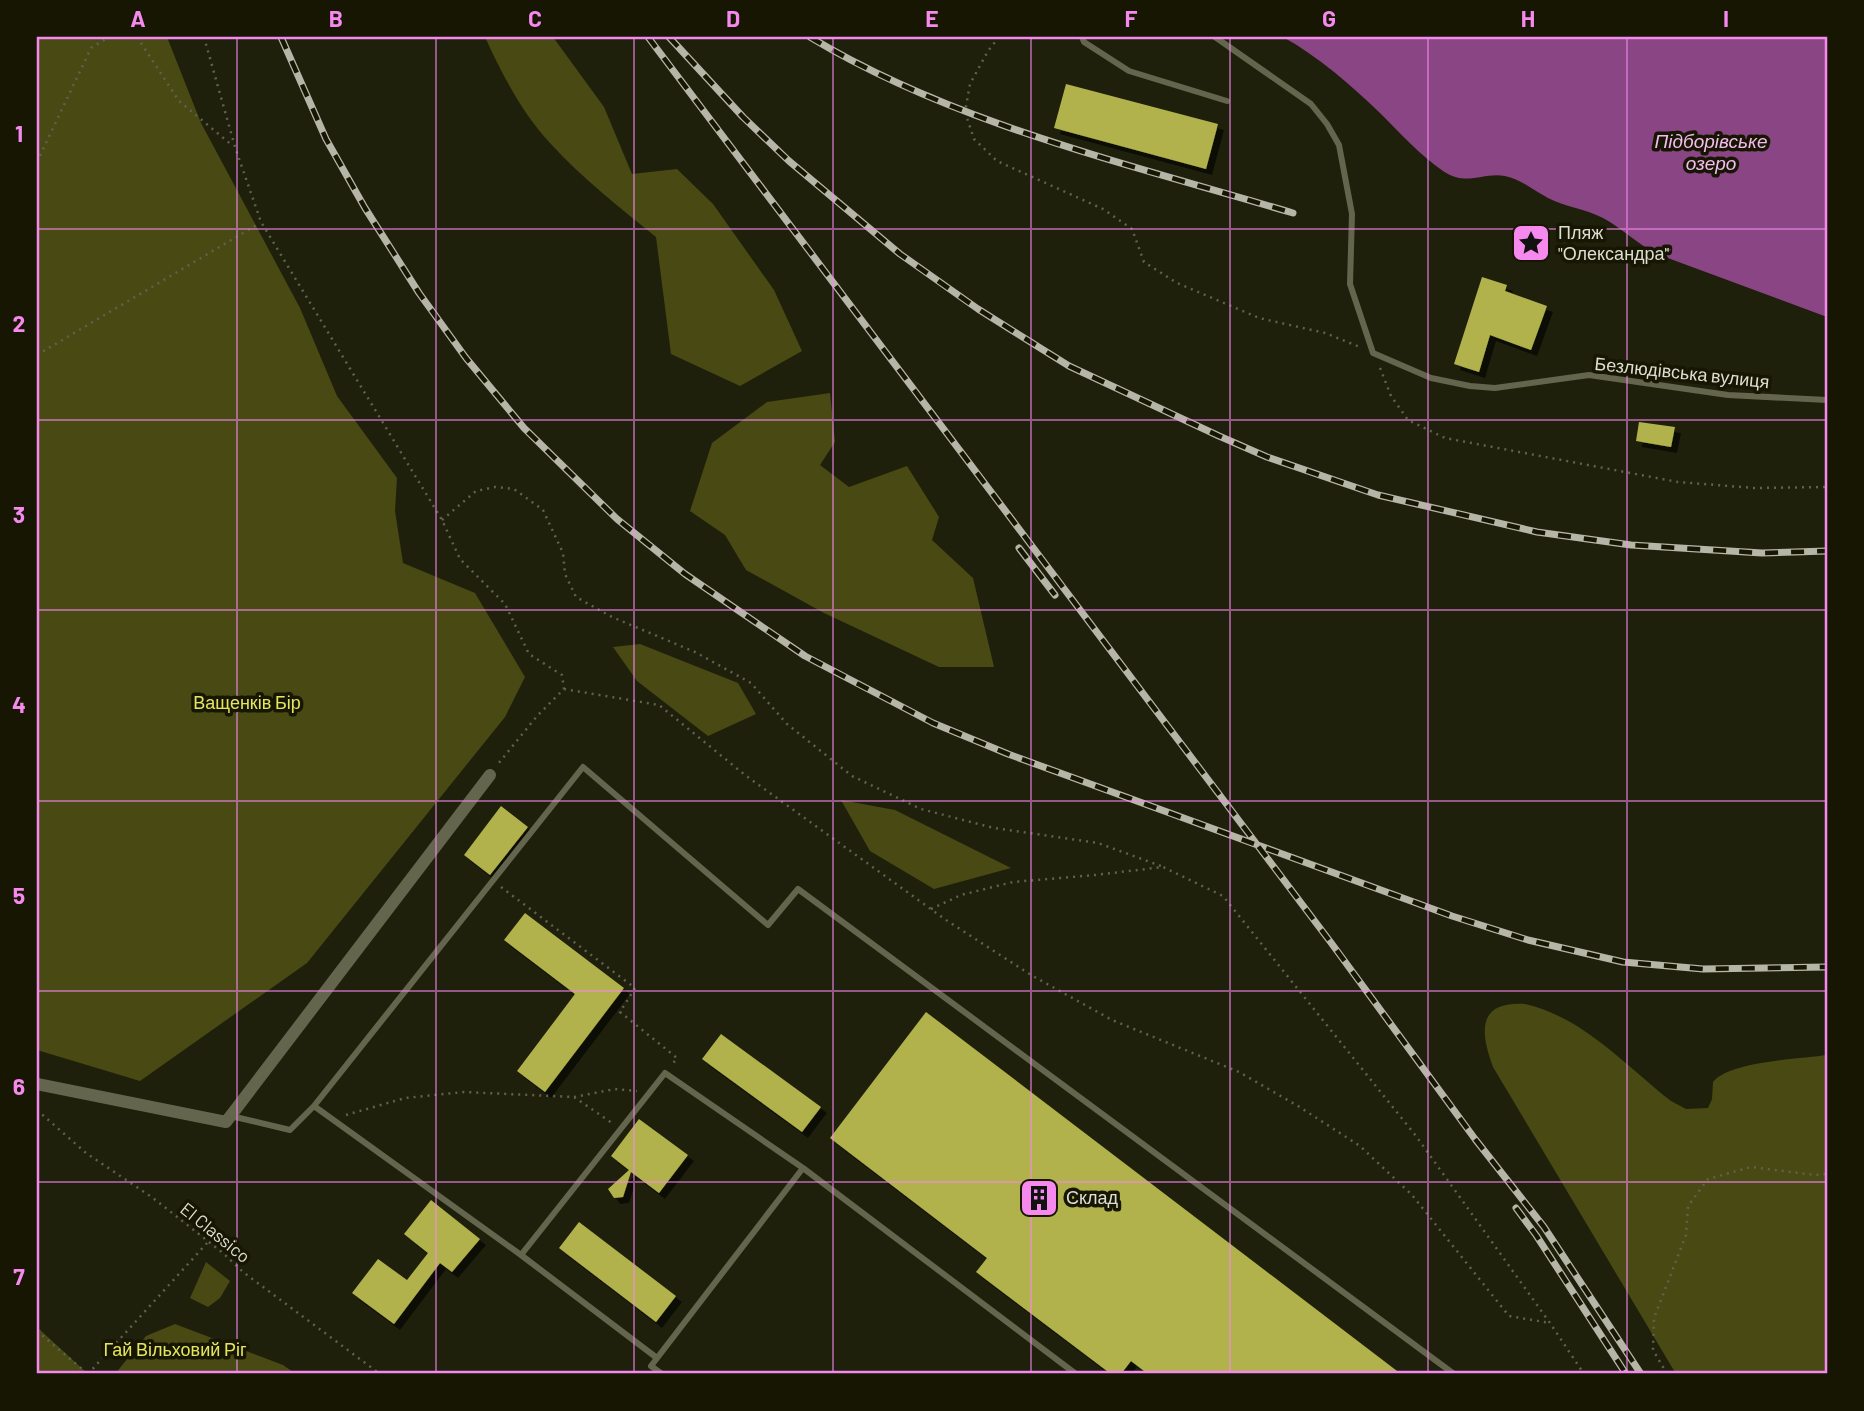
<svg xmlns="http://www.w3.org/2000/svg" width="1864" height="1411" viewBox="0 0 1864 1411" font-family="Barlow,sans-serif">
<defs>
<filter id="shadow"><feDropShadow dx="6" dy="6" stdDeviation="0" flood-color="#0009"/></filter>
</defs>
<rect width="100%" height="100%" fill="#1f200b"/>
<path fill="#494914" d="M37 37H167L201 123 300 308 337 396 397 478 395 511 403 563 475 593 525 677 505 717 307 963 140 1081 37 1050Z
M485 37H553L604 107 632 174 677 169 713 204 774 290 802 351 740 386 671 354 656 237C620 208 582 178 550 143 522 113 502 74 485 37Z
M830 393 835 442 820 465 849 487 907 466 939 517 932 540 973 578 994 667H939L824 613 746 570 725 535 690 511 712 443 767 402Z
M640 644 738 683 756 714 708 736 637 681 613 647Z
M841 800 895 810 1011 868 934 889 870 851Z
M1525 1004C1583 1017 1626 1066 1671 1101L1686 1109 1708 1108 1712 1099 1713 1082C1730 1061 1801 1059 1827 1055V1374H1676L1493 1067C1480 1032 1477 1001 1525 1004Z
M206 1262 230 1281 220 1298 208 1307 190 1298Z
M175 1324 283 1365 296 1374H115L146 1336Z
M37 1327 88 1374H37Z"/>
<path fill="#894584" d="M1283 37H1827V317L1657 254C1637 244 1622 228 1603 218 1584 208 1565 207 1548 198 1534 191 1521 179 1505 176 1482 172 1467 187 1443 171 1420 155 1400 133 1380 113 1351 85 1319 57 1283 37Z"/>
<path fill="#b1b24b" filter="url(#shadow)" d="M1066 84 1218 124 1206 169 1054 128Z
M1482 277 1507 285 1505 291 1547 306 1531 350 1490 335 1479 372 1454 364Z
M1639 422 1675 427 1671 447 1636 441Z
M501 806 528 827 490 875 464 855Z
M525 913 624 988 545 1092 517 1071 575 994 504 940Z
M926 1012 1401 1374H1148L1131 1361 1121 1374H1111L976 1272 987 1258 830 1138Z
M721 1034 821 1107 802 1132 702 1059Z
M639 1119 688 1155 659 1193 631 1172 623 1197 614 1198 608 1189 629 1170 611 1156Z
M431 1200 480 1239 452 1272 440 1263 394 1324 352 1293 378 1259 407 1280 428 1253 404 1234Z
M579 1222 676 1296 656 1322 559 1248Z"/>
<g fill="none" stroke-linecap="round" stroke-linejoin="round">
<path stroke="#60614f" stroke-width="2.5" stroke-dasharray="2 5" stroke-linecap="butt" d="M137 37 179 101 233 146
M204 37 235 147 261 222 442 520 460 559 505 604 529 654 562 675 564 689 537 716 498 764
M999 37 988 51 970 84 965 112 974 139 997 161 1103 209 1132 229 1144 262 1177 283 1259 318 1325 333 1360 347
M37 162 91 48 109 37
M37 355 260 223
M1380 368 1391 396 1408 420 1445 438 1678 482 1754 488 1827 487
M442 520 476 491 495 487 514 489 543 510 563 553 565 574 576 597 612 617 695 652 751 683 787 724 852 776 921 809 994 828 1098 843 1161 866
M564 689 659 705 745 775 946 920 1031 975 1112 1020 1239 1072 1298 1106 1360 1146 1412 1195 1509 1316 1550 1323
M501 887 635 988 620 1012 677 1058 671 1066
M931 909 961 895 1013 882 1095 875 1163 867 1223 896 1416 1136 1550 1323 1584 1374
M574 1097 615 1089 637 1091
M37 1110 86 1153 153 1198 223 1253 243 1272 380 1374
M346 1115 405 1098 464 1092 574 1097 612 1123
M37 1331 88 1374
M88 1374 208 1242
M1667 1374 1653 1350 1654 1318 1686 1235 1688 1206 1708 1179 1751 1167 1815 1175 1827 1174"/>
<path stroke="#64654d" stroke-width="6" d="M1082 37 1084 42 1129 71 1227 101
M1215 37 1311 104 1327 124 1339 145 1352 214 1350 284 1373 353 1431 378 1470 386 1495 388 1589 375 1728 395 1827 400
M231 1116 290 1130 314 1106
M521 1255 314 1106 583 767 768 925 798 889 1454 1374
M657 1358 521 1255 665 1073 803 1168
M662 1374 651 1366 803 1168 1076 1374"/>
<path stroke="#64654d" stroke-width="12" d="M37 1084 226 1122 490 775"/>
<defs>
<path id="rail" d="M281 37 326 139 365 208 419 293 466 358 524 428 617 519 685 574 805 656 933 723 1008 754 1452 916 1528 940 1623 962 1703 969 1827 967
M648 37 1332 944 1475 1139 1544 1227 1641 1374
M669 37 743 117 789 161 900 254 978 309 1069 366 1219 436 1267 457 1378 495 1537 532 1631 545 1762 553 1827 551
M810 37C954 124 1132 165 1293 213
M1019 548 1055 595
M1516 1208 1536 1235 1626 1374"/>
</defs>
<use href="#rail" stroke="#b5b6a7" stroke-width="7"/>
<use href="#rail" stroke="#161603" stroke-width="4.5" stroke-dasharray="13" stroke-linecap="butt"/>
</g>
<path fill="none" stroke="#f689ee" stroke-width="2" stroke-opacity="0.55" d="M237 37V1374M436 37V1374M634 37V1374M833 37V1374M1031 37V1374M1230 37V1374M1428 37V1374M1627 37V1374M37 229H1827M37 420H1827M37 610H1827M37 801H1827M37 991H1827M37 1182H1827"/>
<defs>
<symbol id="sight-square" viewBox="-11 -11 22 22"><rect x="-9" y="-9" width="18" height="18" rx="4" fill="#f689ee" stroke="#161603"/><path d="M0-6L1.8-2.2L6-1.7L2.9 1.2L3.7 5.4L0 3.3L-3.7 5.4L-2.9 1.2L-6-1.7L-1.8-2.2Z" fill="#111"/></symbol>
<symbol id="building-square" viewBox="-11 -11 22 22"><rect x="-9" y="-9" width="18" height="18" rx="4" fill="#f689ee" stroke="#161603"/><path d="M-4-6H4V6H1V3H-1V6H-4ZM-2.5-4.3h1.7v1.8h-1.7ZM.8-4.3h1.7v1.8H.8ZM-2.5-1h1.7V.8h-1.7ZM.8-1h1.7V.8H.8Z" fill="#111"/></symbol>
</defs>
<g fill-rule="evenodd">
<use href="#sight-square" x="1509" y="221" width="44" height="44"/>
<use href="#building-square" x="1017" y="1176" width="44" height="44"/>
</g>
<g text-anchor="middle" stroke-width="7" stroke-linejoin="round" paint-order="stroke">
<g font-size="18" fill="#dedfd2" stroke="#161603" text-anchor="start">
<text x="1558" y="239">Пляж<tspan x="1558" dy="21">"Олександра"</tspan></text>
<text x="1066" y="1204">Склад</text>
</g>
<g font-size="18" fill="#dedfd2" stroke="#161603">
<text transform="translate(1682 373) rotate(6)" y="6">Безлюдівська вулиця</text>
<text transform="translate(215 1233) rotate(39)" y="6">El Classico</text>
</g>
<g font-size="18" fill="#e5e65f" stroke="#161603">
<text x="247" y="709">Ващенків Бір</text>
<text x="175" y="1356">Гай Вільховий Ріг</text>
</g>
<g font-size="19" font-style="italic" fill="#f4bbef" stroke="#161603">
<text x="1711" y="148">Підборівське<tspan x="1711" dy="22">озеро</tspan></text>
</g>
</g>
<rect width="1864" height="1411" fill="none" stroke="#161603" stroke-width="77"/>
<rect x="38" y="38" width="1788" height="1334" fill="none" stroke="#f689ee" stroke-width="2.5"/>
<g font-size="23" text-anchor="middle" font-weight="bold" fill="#f689ee">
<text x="138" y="27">A</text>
<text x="336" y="27">B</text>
<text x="535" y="27">C</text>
<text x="733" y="27">D</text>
<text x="932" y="27">E</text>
<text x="1131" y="27">F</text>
<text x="1329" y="27">G</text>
<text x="1528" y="27">H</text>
<text x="1726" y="27">I</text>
<text x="19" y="142">1</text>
<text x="19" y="332">2</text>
<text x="19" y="523">3</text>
<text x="19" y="713">4</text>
<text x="19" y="904">5</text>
<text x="19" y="1095">6</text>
<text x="19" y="1285">7</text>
</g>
</svg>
